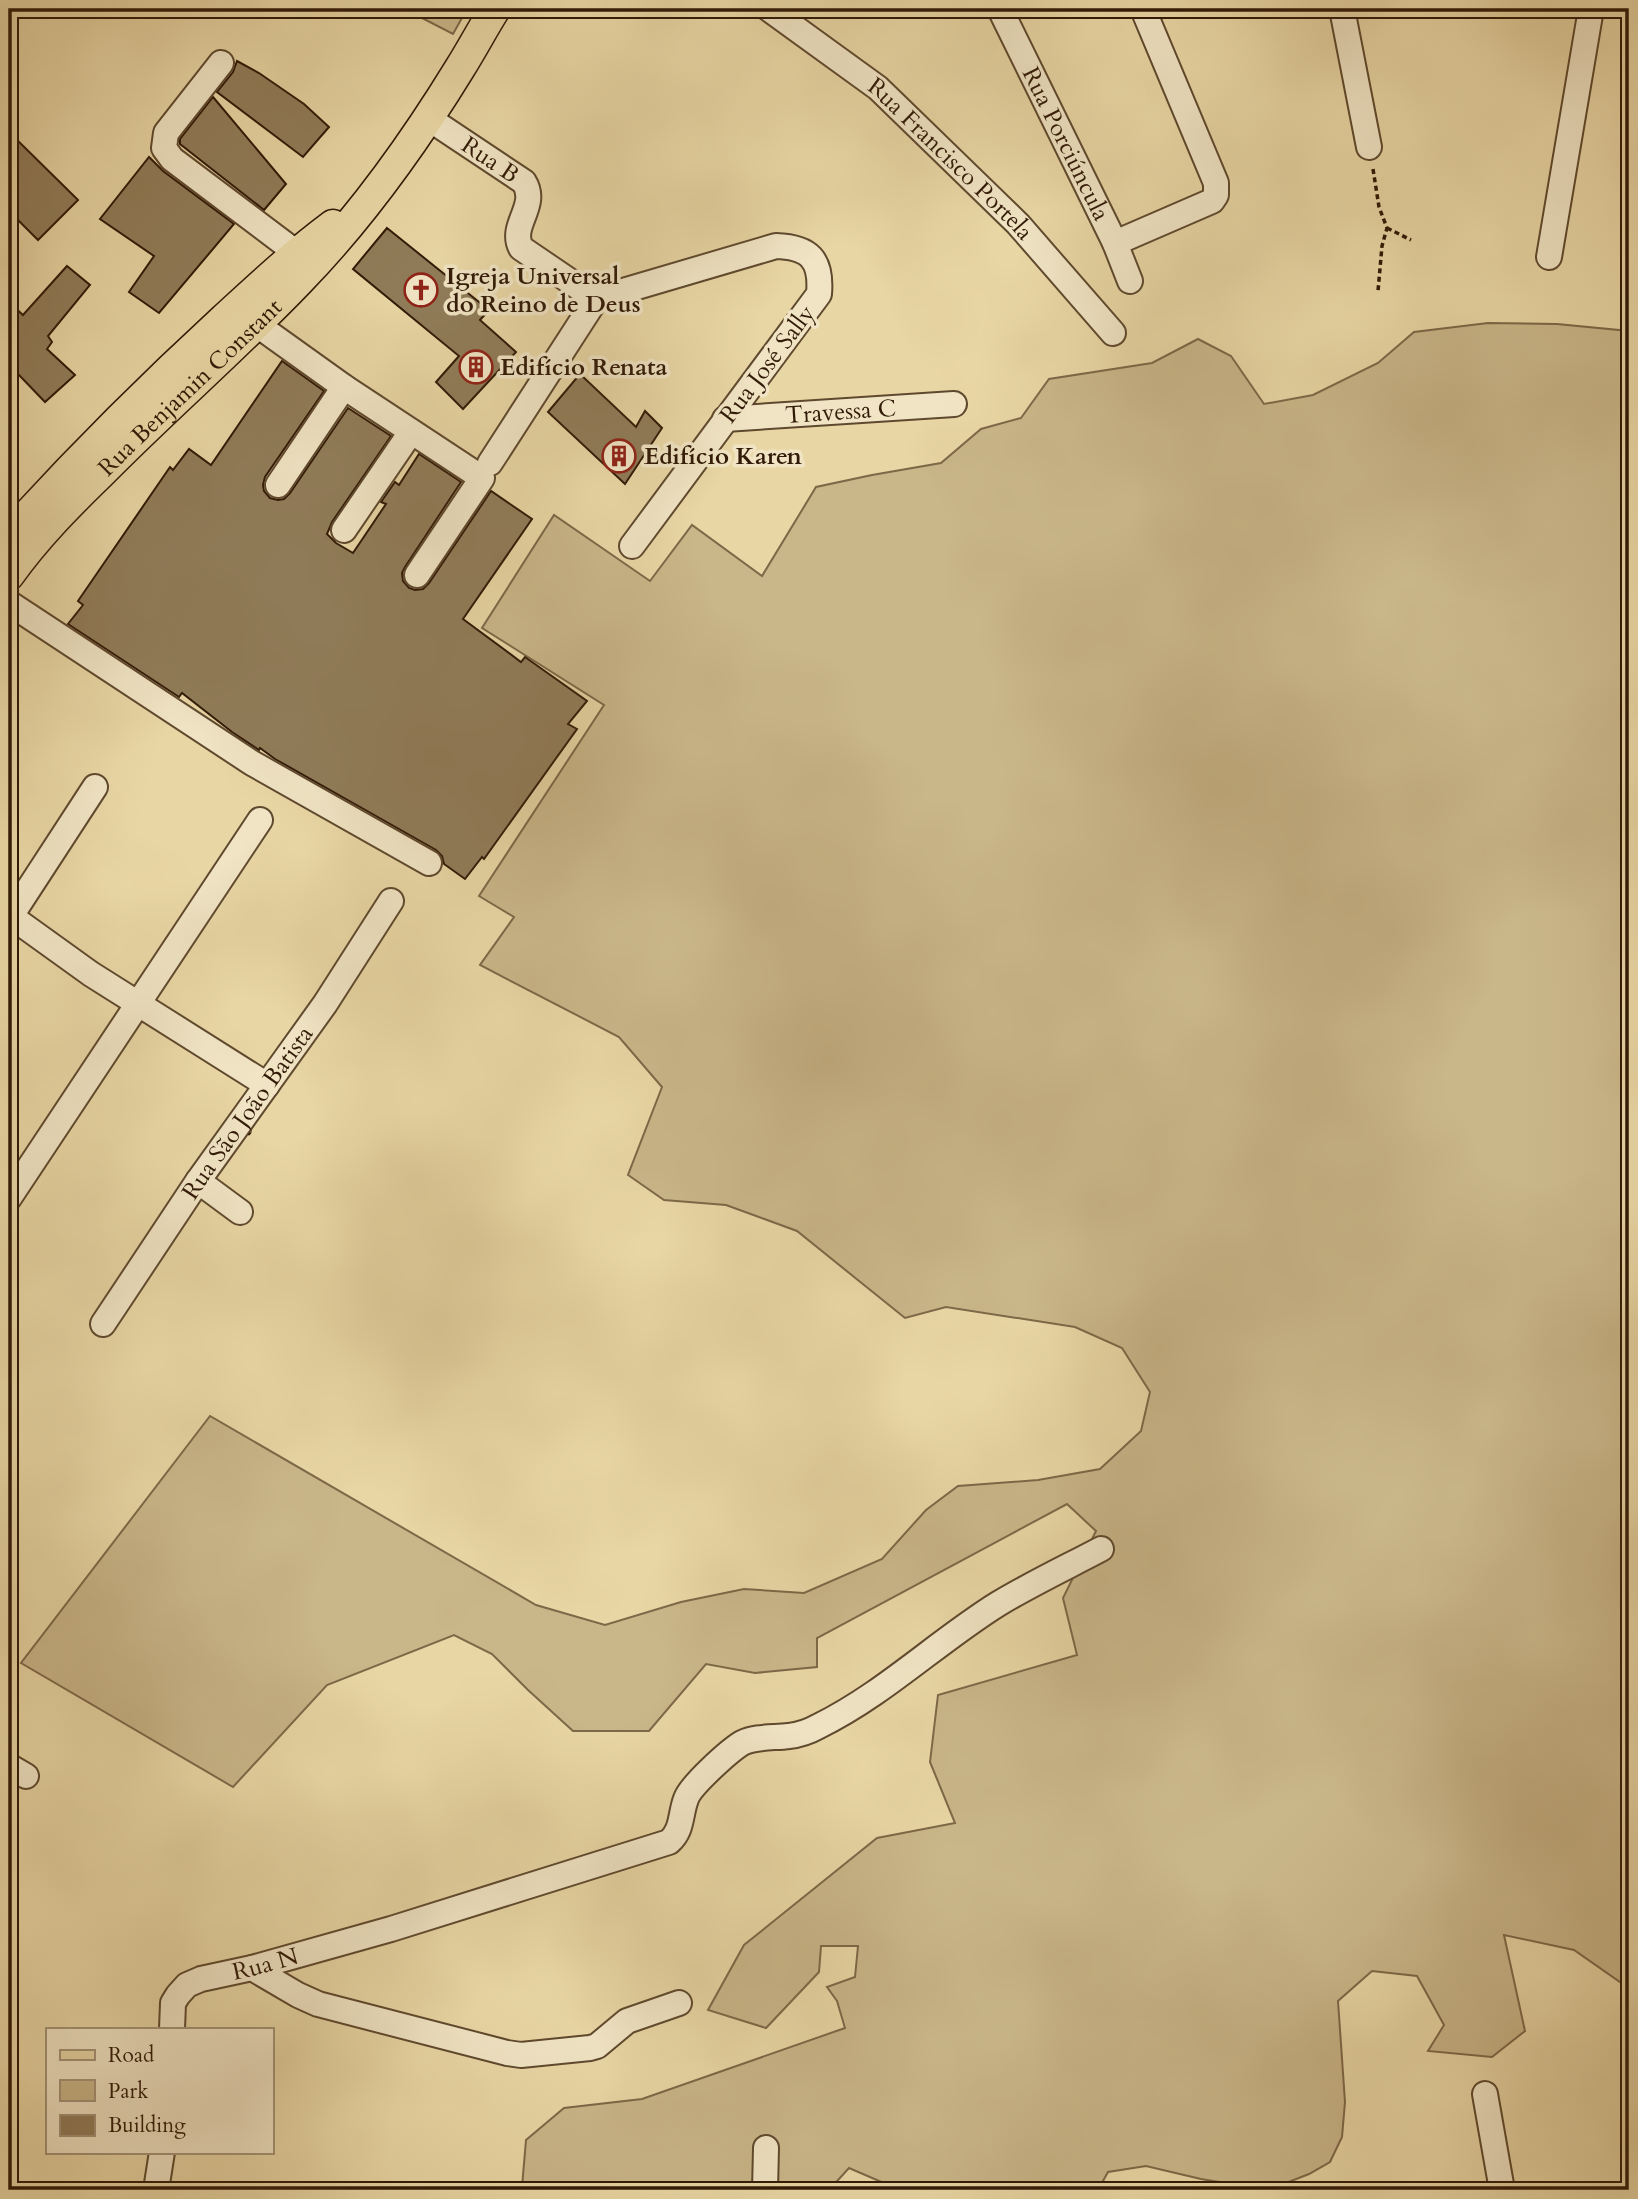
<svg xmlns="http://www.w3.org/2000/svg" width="1638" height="2199" viewBox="0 0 1638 2199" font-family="Cardo,serif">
<rect width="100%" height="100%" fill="#e8d6a4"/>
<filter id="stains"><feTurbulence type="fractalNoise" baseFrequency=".00286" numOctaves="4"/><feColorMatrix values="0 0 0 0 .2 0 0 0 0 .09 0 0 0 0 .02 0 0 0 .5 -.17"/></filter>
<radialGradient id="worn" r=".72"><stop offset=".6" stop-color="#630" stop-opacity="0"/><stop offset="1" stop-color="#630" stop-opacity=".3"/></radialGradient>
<path fill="#c9b689" stroke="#7d6848" stroke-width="2" d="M427 9H467L453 34 422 18Z
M1488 323 1557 324 1629 331V1985L1620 1982 1574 1950 1504 1935 1525 2031 1492 2057 1428 2051 1444 2025 1417 1976 1372 1971 1338 2001 1345 2102 1342 2137 1330 2162 1309 2174 1268 2190 1201 2179 1146 2166 1108 2172 1098 2190H900L849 2168 829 2190H526L522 2187 526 2140 564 2108 642 2099 845 2028 837 2001 827 1987 855 1977 858 1946H821L819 1972 766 2028 708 2010 744 1945 877 1838 955 1823 930 1762 938 1695 1077 1655 1063 1598 1096 1531 1067 1504 817 1638V1667L755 1673 706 1664 649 1731H573L528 1690 492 1654 454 1635 327 1685 233 1787 21 1663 210 1416 536 1605 605 1625 681 1602 744 1589 804 1593 882 1559 926 1510 958 1486 1038 1480 1100 1469 1141 1431 1150 1392 1122 1348 1075 1327 946 1307 905 1318 797 1231 726 1205 664 1200 628 1175 662 1087 619 1037 480 965 514 917 479 896 604 705 482 628 554 515 650 581 692 525 762 576 816 487 872 475 941 463 981 429 1021 418 1049 379 1152 363 1198 339 1231 356 1264 404 1313 395 1378 363 1414 332Z"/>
<path fill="#907c59" stroke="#311a07" stroke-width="2" d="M237 61 259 73 304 104 329 127 303 157 217 92 233 72Z
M213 97 286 184 264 210 180 144V139Z
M9 132 78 200 38 240 9 211Z
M149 157 163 171 234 224 159 313 129 292 154 256 100 219Z
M387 228 489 310 480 320 516 352 463 409 436 382 459 356 353 269Z
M67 266 90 285 48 336 52 342 47 349 75 375 45 402 19 375 9 385V302L23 315Z
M282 361 324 391 265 477 263 485 264 491 270 498 278 500 284 499 290 493 348 408 391 436 332 522 327 534 336 543 353 553 386 504 381 502 395 482 399 485 419 454 461 482 405 567 402 573 403 581 409 588 415 590 423 589 429 583 491 491 532 519 463 619 521 662 525 657 587 701 568 724 577 729 484 859 482 857 465 879 444 864 442 856 436 850 275 759 260 748 259 750 232 732 182 693 179 697 68 624 83 605 78 601 170 467 173 470 189 449 211 465Z
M580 374 636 427 645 411 662 428 625 484 548 412Z"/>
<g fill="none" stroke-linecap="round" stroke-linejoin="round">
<defs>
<g id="minor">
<path id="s1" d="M769 9 878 88 1018 224 1113 333"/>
<path id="s2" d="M1000 9 1115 243 1130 281"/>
<path d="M1342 9 1369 147"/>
<path d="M221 63 166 133 164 148 172 159 310 263"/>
<path id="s3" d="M428 118 524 182C539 206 509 225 521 248L596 299"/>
<path d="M1115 243 1212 201 1216 195V183L1143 9"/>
<path d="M1549 257 1591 9"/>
<path d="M596 299 776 246C809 247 822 259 819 294L632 546"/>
<path d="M256 324 344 387 482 478 417 575"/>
<path id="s4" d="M725 419 954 404"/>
<path d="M490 463 596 299"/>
<path d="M278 485 344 387"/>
<path d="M344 530 411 432"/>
<path d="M9 603 252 763 429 863"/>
<path d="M9 915 91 974 267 1085"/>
<path d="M9 919 95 787"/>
<path d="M198 1181 240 1212"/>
<path d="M9 1198 260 820"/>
<path id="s5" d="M103 1324 198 1181 325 1004 391 901"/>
<path d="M9 1766 26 1776"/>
<path d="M252 1968 298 1995 318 2004 507 2053 521 2055 590 2048 597 2046 627 2021 679 2003"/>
<path id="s6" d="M172 2029 173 2003 178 1995 187 1985 201 1979 252 1968 391 1929 669 1842C683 1830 680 1814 686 1799 690 1786 729 1751 742 1743 756 1736 774 1738 789 1736 799 1735 810 1731 819 1726 884 1694 937 1642 998 1604 1031 1584 1067 1567 1101 1549"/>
<path d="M1485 2094 1502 2190"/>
<path d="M156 2190 162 2152"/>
<path d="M765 2190 766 2148"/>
</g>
<g id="major">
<path d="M9 535C77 460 149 388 224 319 259 287 294 254 333 225"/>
<path id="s7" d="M9 575C36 537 68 505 101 473 166 407 236 347 300 280 361 217 414 143 460 68 472 49 483 28 495 9"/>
</g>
</defs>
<use href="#minor" stroke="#5f492e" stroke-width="28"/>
<use href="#major" stroke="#311a07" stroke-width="33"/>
<path stroke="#311a07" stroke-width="3.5" stroke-dasharray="5 3.5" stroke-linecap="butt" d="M451 9 456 11
M1373 169 1379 207 1387 228 1382 246 1378 291
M1387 228 1411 240"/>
<use href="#minor" stroke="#f0e4c4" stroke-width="24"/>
<use href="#major" stroke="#e8d6a4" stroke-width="30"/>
</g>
<defs>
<symbol id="church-ring" viewBox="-11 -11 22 22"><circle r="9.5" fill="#f0e4c4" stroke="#8f2418" stroke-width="1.5"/><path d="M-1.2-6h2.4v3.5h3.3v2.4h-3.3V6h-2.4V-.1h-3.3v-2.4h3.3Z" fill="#8f2418"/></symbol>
<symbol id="building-ring" viewBox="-11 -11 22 22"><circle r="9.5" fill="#f0e4c4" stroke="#8f2418" stroke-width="1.5"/><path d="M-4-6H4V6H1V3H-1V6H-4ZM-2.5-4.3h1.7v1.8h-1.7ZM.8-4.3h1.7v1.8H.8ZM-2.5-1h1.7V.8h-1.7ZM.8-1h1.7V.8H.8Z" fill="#8f2418"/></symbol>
</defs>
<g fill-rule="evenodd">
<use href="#church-ring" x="402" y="271" width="38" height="38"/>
<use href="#building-ring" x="457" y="348" width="38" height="38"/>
<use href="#building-ring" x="600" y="437" width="38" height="38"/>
</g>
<g text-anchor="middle" stroke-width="7" stroke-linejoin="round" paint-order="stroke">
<g font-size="24" fill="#311a07" stroke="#f0e4c4">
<text dy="8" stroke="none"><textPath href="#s2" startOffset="150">Rua Porciúncula</textPath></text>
<text dy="8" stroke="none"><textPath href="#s3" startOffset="75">Rua B</textPath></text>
<text dy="8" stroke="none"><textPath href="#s1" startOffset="236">Rua Francisco Portela</textPath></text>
<text transform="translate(767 364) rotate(-53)" y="8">Rua José Sally</text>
<text dy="8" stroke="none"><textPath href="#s7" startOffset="261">Rua Benjamin Constant</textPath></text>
<text dy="8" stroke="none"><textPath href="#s4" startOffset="116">Travessa C</textPath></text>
<text dy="8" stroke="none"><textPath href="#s5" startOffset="256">Rua São João Batista</textPath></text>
<text dy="8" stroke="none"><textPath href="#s6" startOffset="130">Rua N</textPath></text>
</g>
<g font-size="24" font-weight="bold" fill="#311a07" stroke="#f0e4c4" text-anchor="start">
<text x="446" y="284">Igreja Universal<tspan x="446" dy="28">do Reino de Deus</tspan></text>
<text x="500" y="375">Edifício Renata</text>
<text x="644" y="464">Edifício Karen</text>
</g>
</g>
<rect width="1638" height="2199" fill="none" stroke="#e8d6a4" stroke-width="35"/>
<rect x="10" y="10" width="1617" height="2178" fill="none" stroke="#311a07" stroke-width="3.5"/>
<rect x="18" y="18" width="1603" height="2164" fill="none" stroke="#311a07" stroke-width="2"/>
<rect x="46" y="2028" width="228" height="126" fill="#f0e4c4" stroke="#a49378" stroke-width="2"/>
<rect x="60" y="2050" width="35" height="10" fill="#e8d6a4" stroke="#a49378" stroke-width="2"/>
<text x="108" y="2062" font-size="21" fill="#311a07">Road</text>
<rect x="60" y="2080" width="35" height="21" fill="#c9b689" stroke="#a49378" stroke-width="2"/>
<text x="108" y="2098" font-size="21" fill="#311a07">Park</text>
<rect x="60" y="2115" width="35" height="21" fill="#907c59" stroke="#a49378" stroke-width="2"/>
<text x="108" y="2132" font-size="21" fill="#311a07">Building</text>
<rect width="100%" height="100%" filter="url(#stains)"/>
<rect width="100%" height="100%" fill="url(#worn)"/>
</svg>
